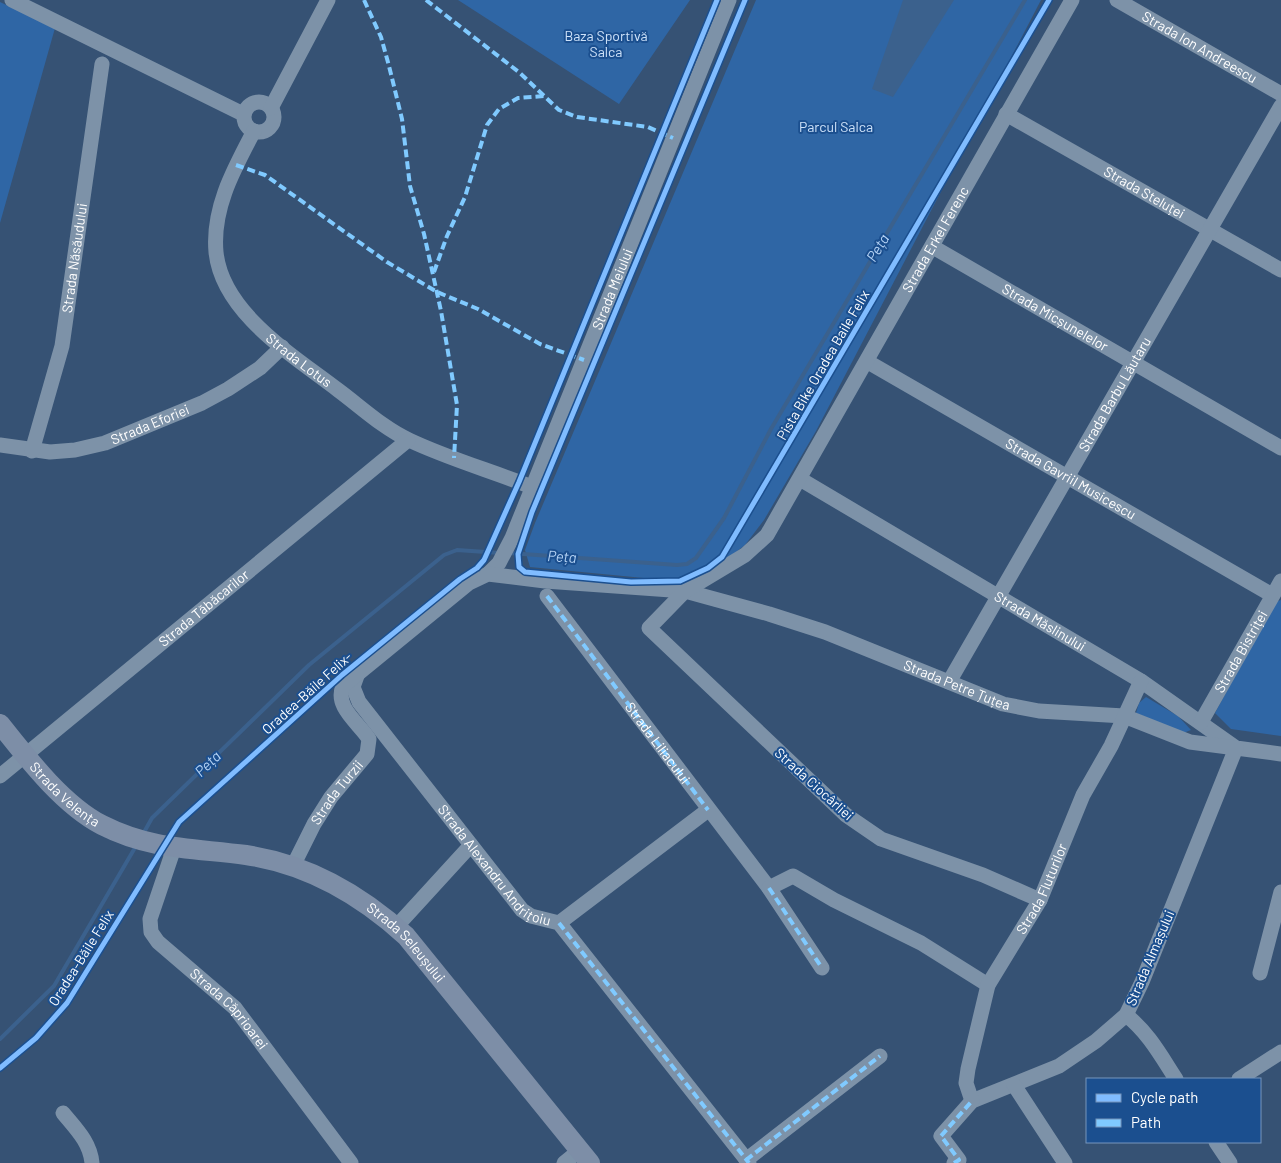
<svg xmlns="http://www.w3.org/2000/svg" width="1281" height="1163" viewBox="0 0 1281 1163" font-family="Barlow,sans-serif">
<rect width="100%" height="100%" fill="#365274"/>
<path fill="#2f66a5" d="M458 0H690L619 104Z
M756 0H1041L816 431 764 520 745 545 731 556 685 582 530 567 525 550 535 523Z
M0 2 55 28 0 223Z
M1281 600V736L1231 729 1215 713 1275 602Z
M1146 697 1178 716 1191 730 1183 733 1136 713 1139 703Z"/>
<path fill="#3b618d" d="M903 0H954L893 97 872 89Z"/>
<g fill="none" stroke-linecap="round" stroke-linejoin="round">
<path stroke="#3b618d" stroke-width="4" d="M509 553 677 565 687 564 696 558 724 518 771 429 1025 0
M143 834 152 818 309 665 444 555 457 550 500 553
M0 1039 54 986 136 846"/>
<g stroke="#7d92a8" stroke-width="15">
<path d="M12 0 243 114"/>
<path id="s1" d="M1117 0 1281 94"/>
<circle cx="259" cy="117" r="15"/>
<path d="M271 108 328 0"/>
<path id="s2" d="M1006 114 1281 270"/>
<path id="s3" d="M254 131C234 169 212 208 216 252 222 313 294 356 338 390 361 407 383 428 409 440 449 459 492 471 532 487"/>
<path id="s4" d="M933 247 1281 448"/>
<path id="s5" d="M868 362 1272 595"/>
<path id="s6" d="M0 445 50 452 75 450 105 443 202 403 228 389 260 368 282 347"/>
<path id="s7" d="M32 451 62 346 102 64"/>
<path id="s8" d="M800 479 1141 681 1236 748 1281 754"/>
<path id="s9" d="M488 574 499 563 512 538 729 0"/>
<path d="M547 596 769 888 822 968"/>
<path id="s10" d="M358 673 353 687 359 702 522 910 531 916 559 923 749 1163"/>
<path id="s11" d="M949 682 1281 106"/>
<path id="s12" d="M1201 722 1281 581"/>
<path id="s13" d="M0 776 408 440"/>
<path id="s14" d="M174 848 150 919 151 932 158 942 235 1008 351 1163"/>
<path id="s15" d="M293 866 314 824 331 797 367 754 369 739C359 723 334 707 343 686L469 583 488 574 545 581 685 591 769 614 825 632 1003 704 1039 711 1124 716 1190 742 1236 748 1142 982 1126 1015 1096 1041 1059 1066 972 1101 941 1136 959 1160 954 1163"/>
<path d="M769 888 793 876 834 900 921 943 988 985"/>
<path id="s16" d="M1040 900 983 875 881 839 846 815 649 628 685 591 745 555 767 535 1072 0"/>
<path d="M559 923 708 810"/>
<path d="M396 927 471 845"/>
<path d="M1260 973 1281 892"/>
<path d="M1126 1015C1148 1032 1161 1056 1176 1079"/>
<path d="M1239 1079 1281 1052"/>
<path d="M1014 1085 1065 1163"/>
<path id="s17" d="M972 1101 966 1083 968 1069 988 985 1040 900 1083 795 1111 746 1141 681"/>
<path d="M63 1113C76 1129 90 1142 92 1163"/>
<path d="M1216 1142 1230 1163"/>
<path d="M746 1160 880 1056"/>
<path d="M564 1163 580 1150"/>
</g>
<path stroke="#7d8ea7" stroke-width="20" id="s18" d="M0 724C27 758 63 805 102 825 151 850 194 848 246 855 307 864 361 895 406 936L590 1163"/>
<g stroke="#80caff" stroke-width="4" stroke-dasharray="8 4" stroke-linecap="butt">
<path d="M364 0 381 37 389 66 402 119 410 186 424 234 441 311 457 405 454 458"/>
<path d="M426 0 520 73 559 110 577 117 648 127 673 138"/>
<path d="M236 165 265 175 387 262 437 292 478 309 540 344 584 360"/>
<path d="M434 272 447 236 465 197 487 125 499 109 518 98 544 96"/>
<path id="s19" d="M547 596 708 810"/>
<path d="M769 888 822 968"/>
<path d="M559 923 749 1163"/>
<path d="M746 1160 880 1056"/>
<path d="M954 1163 959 1160 941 1136 972 1101"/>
</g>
<defs>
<path id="cycleway" d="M745 0 532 512 518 554 519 567 525 572 631 582 680 581 708 568 722 557 1049 0
M0 1068 36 1038 67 1003 179 822 342 675 460 579 477 568 484 560 519 482 717 0"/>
</defs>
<use href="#cycleway" stroke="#1b4f8f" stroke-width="8"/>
<use href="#cycleway" stroke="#80bcff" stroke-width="5"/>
</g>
<g text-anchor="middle" stroke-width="4" stroke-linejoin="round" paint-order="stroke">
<g font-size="14" fill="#cfe3fa" stroke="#1b4f8f">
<text x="606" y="41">Baza Sportivă<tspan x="606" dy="16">Salca</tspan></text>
<text x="836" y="132">Parcul Salca</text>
</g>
<g font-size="14" fill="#fff" stroke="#1b4f8f">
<text dy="5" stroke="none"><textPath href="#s1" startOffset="95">Strada Ion Andreescu</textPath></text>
<text dy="5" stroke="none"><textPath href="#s2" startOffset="159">Strada Steluței</textPath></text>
<text dy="5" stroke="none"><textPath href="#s16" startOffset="976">Strada Erkel Ferenc</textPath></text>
<text dy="5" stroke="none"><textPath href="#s7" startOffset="198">Strada Năsăudului</textPath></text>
<text dy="5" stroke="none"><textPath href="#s9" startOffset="312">Strada Meiului</textPath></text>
<text dy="5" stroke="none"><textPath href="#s4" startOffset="141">Strada Micșunelelor</textPath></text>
<text dy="5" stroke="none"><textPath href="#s3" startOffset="269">Strada Lotus</textPath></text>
<text transform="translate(823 365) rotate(-60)" y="5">Pista Bike Oradea Baile Felix</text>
<text dy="5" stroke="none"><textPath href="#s11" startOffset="332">Strada Barbu Lăutaru</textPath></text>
<text dy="5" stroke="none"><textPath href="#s6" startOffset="155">Strada Eforiei</textPath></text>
<text dy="5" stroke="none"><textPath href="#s5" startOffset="234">Strada Gavriil Musicescu</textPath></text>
<text dy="5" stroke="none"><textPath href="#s13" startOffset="264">Strada Tăbăcarilor</textPath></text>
<text dy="5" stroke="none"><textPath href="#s8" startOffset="279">Strada Măslinului</textPath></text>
<text dy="5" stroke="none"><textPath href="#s12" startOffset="81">Strada Bistriței</textPath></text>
<text dy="5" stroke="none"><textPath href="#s15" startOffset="882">Strada Petre Țuțea</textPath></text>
<text transform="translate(307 693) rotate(-42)" y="5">Oradea-Băile Felix-</text>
<text dy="5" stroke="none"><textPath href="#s19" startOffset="184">Strada Liliacului</textPath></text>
<text transform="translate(814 784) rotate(42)" y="5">Strada Ciocârliei</text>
<text dy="5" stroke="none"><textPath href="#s18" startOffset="96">Strada Velența</textPath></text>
<text dy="5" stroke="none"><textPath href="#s15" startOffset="86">Strada Turzii</textPath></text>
<text dy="5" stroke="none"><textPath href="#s10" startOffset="245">Strada Alexandru Andrițoiu</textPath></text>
<text dy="5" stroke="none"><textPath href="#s17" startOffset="230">Strada Fluturilor</textPath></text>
<text dy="5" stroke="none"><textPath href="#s18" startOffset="479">Strada Seleușului</textPath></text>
<text transform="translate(81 958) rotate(-58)" y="5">Oradea-Băile Felix</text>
<text transform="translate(1150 958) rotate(-67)" y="5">Strada Almașului</text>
<text dy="5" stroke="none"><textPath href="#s14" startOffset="198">Strada Căprioarei</textPath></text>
</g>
<g font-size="15" font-style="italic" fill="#b5d3f5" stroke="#1b4f8f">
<text transform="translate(878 248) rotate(-59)" y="5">Peța</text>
<text transform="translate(562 557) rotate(4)" y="5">Peța</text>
<text transform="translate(208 764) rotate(-44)" y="5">Peța</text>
</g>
</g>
<rect x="1086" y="1078" width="175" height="65" fill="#1b4f8f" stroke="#7695bc"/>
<rect x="1096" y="1094" width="25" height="8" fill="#80bcff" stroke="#7695bc"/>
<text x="1131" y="1103" font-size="15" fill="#ffffff">Cycle path</text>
<rect x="1096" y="1119" width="25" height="8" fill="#80caff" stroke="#7695bc"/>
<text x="1131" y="1128" font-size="15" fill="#ffffff">Path</text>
</svg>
